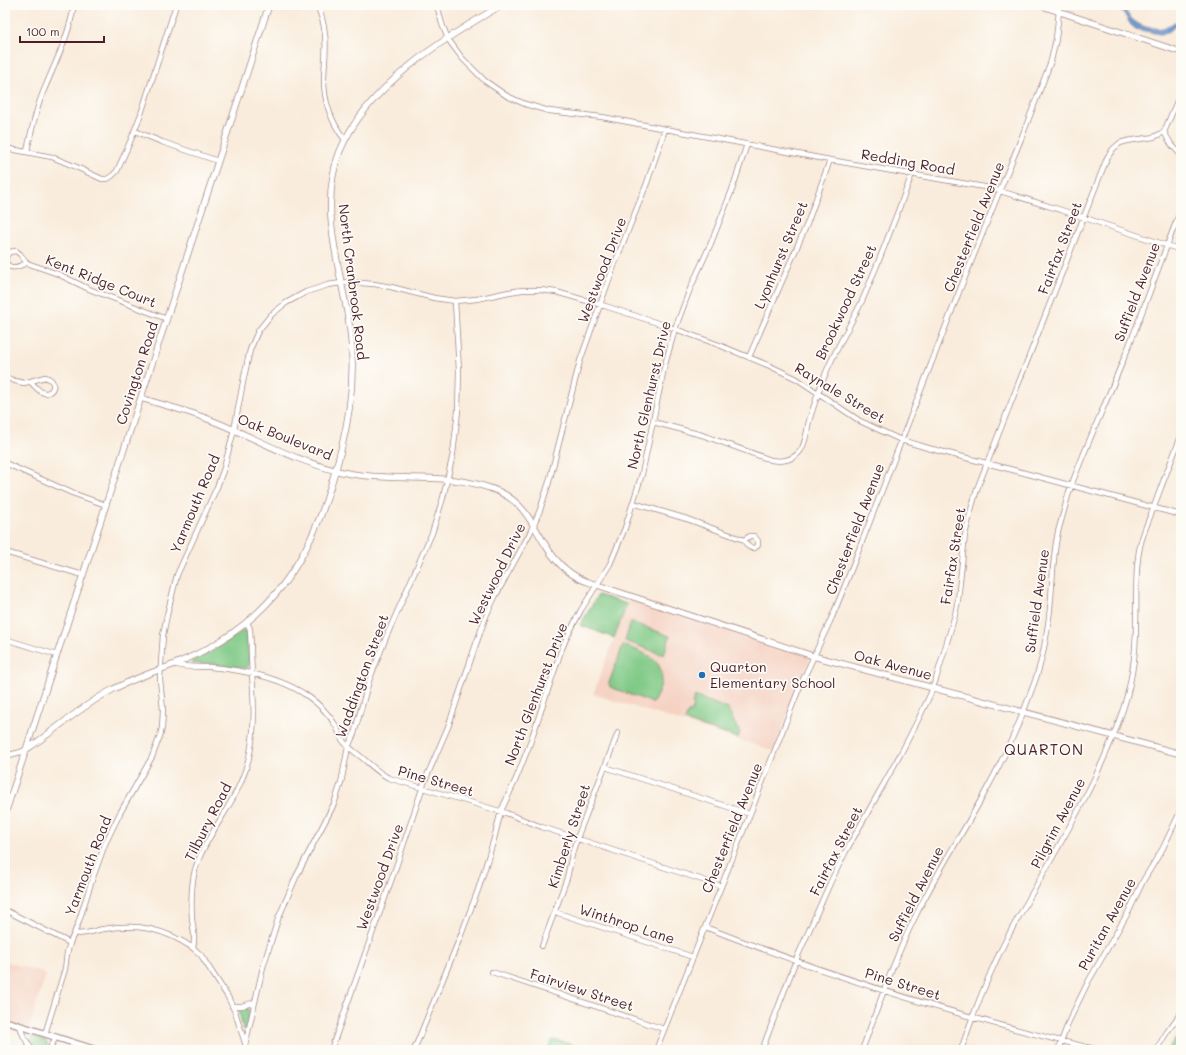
<svg xmlns="http://www.w3.org/2000/svg" width="1186" height="1055" viewBox="0 0 1186 1055" font-family="Mali,sans-serif">
<rect width="100%" height="100%" fill="#fdfcf7"/>
<filter id="ink" filterUnits="userSpaceOnUse"><feTurbulence type="fractalNoise" baseFrequency=".025" numOctaves="2"/><feDisplacementMap in="SourceGraphic" scale="8" xChannelSelector="R" yChannelSelector="G"/><feConvolveMatrix kernelMatrix="1 2 1 2 8 2 1 2 1" color-interpolation-filters="sRGB"/></filter>
<filter id="wash" filterUnits="userSpaceOnUse"><feTurbulence type="fractalNoise" baseFrequency=".012" numOctaves="4" result="noise"/><feDisplacementMap in="SourceGraphic" scale="16" xChannelSelector="R" yChannelSelector="G"/><feGaussianBlur stdDeviation="0.9" result="paint"/><feColorMatrix in="noise" values="0 0 0 0 0 0 0 0 0 0 0 0 0 0 0 0 0 1.4 0 .05"/><feComposite in="paint" operator="in"/></filter>
<g filter="url(#wash)">
<rect width="100%" height="100%" fill="#f9ecdc"/>
<path fill="#f5d2c2" d="M630 597 811 656 774 751 593 694Z
M5 961 46 974 27 1035 5 1028Z"/>
<path fill="#80c986" stroke="#657458" d="M598 595 627 604 614 638 580 625Z
M631 622 670 636 664 655 625 641Z
M244 630H246L248 634 249 666 247 668H244L211 664H192V661L213 651Z
M623 645C640 651 667 659 661 683 660 690 656 697 653 703L610 687 609 683Z
M695 696 728 709C733 717 734 725 740 732L738 738 685 721 688 712 692 711 694 705 692 704Z
M243 1008 249 1009V1011L246 1029 245 1030 243 1029 239 1011 240 1009Z
M1181 1031V1050H1168Z
M33 1037 46 1041 48 1045 44 1050H37L30 1040Z
M552 1040 564 1042 581 1048 580 1050H548Z"/>
<path fill="#6c9ed7" stroke="#5b5e81" d="M1115 5H1122C1128 17 1138 28 1153 28 1156 28 1160 29 1163 28 1168 27 1174 22 1180 20L1181 25 1175 26 1167 33 1160 34 1136 29 1131 25 1123 12Z"/>
</g>
<g filter="url(#ink)">
<g fill="none" stroke-linecap="round" stroke-linejoin="round">
<defs>
<path id="minor" d="M317 5C321 14 324 24 325 34 327 50 324 65 324 80 324 102 332 123 345 140
M437 5 442 24 448 39 462 58 485 81 507 96 525 104 549 111 602 117 830 160 990 188 1061 210 1181 250
M135 131 162 142 218 161
M1164 132 1171 144 1181 155
M5 148 52 157 74 166 102 179H107L112 176 117 171 130 142 141 114 176 5
M27 151C31 132 35 113 42 95 54 65 69 37 74 5
M27 263C19 266 12 271 6 263V257L9 252 16 251 20 254 27 263 58 274 89 289 167 319
M749 357 807 224 830 160
M5 377 15 381 24 383 45 377C60 381 52 397 42 392 37 390 34 384 30 382
M653 422 702 435 771 460C782 462 794 460 801 450 806 442 807 430 809 421 814 405 819 390 825 375 835 350 850 326 862 301 880 260 896 217 912 174
M5 463 72 493 106 505
M633 503 687 519 744 540C747 546 752 552 758 545V541L754 536H750L744 540
M5 552 83 575
M5 639 57 655
M174 664C186 668 197 667 210 667 243 670 279 677 306 695 318 703 329 714 336 726 339 731 340 738 344 742 349 748 355 752 360 756 370 764 378 773 389 778L506 813 542 827 721 886
M5 756 21 752 27 749
M605 767 750 814
M5 910 70 943 67 953 65 969 45 1034
M555 912 693 957
M705 927C833 977 965 1019 1099 1050
M74 933C85 936 94 930 104 929 138 923 165 929 193 948
M70 943 78 924 91 883 105 844 120 813 152 757 160 736 162 728 163 710 160 679 162 649 163 635 167 615 177 575 217 487 224 468 234 430 244 377 250 350 258 331 271 315 286 303 306 292 328 285 348 282 374 284 391 287 434 298 455 301 477 299 509 292 522 290H541L556 292 605 306 670 327 719 345 770 366 797 379 860 421 901 440 928 448 1017 471 1181 515
M542 946 567 878 573 850 579 833 618 733
M492 972 664 1029
M232 1006H242L255 1002
M20 1026 23 1035 32 1050
M245 1043 235 1012 228 997 206 963 201 955 193 948C196 936 193 930 192 918 191 902 191 886 195 870 204 839 227 814 240 784 256 749 255 712 252 674 251 659 251 644 250 629L247 622
M49 1050 56 1037
M244 1050 263 967 278 919 296 877 334 804 341 783 348 747 354 734 369 681 387 635 432 533 443 498 453 454 458 411 459 371 455 301
M331 1050 397 864 424 783 448 727 475 647 486 616 495 597 530 533 540 510 549 482 580 361 615 263 647 183 665 129
M414 1050 461 935 478 890 494 839 501 811 516 779 529 746 561 651 566 639 581 610 610 564 625 528 642 474 664 368 675 329 690 289 711 243 732 190 747 144
M656 1050 750 814 800 686 832 617 844 588 961 287 1000 190 1021 139 1051 61 1056 39 1059 11 1058 5
M762 1050 796 960 831 881 846 851 900 755 919 718 930 695 936 679 955 615 958 600 965 535 971 510 977 489 1107 158 1113 149 1120 143 1127 141 1154 137 1164 132 1181 92
M862 1050C879 1005 894 959 916 915 936 874 961 836 983 796 1002 762 1019 726 1032 689 1042 664 1047 636 1050 609 1053 582 1052 555 1059 528 1063 515 1066 502 1070 489 1086 446 1105 405 1122 363 1143 313 1160 261 1181 210
M961 1050C974 1012 988 975 1006 940 1045 867 1092 797 1120 718 1131 688 1136 657 1136 624 1137 602 1135 580 1138 558 1140 540 1147 524 1154 507 1162 483 1172 460 1181 436
M1058 1050 1069 1021 1088 982 1129 911 1143 881 1163 848 1181 810
M1156 1050 1167 1032 1181 1013"/>
<path id="tertiary" d="M1039 5 1181 52
M141 398C165 406 189 411 213 421 256 438 296 462 342 472 395 484 448 469 500 492 525 504 532 524 546 546 557 564 571 577 591 583L813 656 1181 754
M27 749C56 730 81 706 112 690 132 679 154 672 175 664 217 647 254 622 282 586 305 556 320 522 331 485 347 435 357 384 350 330 342 272 317 208 340 151 366 87 444 38 502 5
M5 814 269 5"/>
<path id="secondary" d="M5 1021 96 1050"/>
</defs>
<use href="#minor" stroke="#a28684" stroke-width="6"/>
<use href="#tertiary" stroke="#a28684" stroke-width="7"/>
<use href="#secondary" stroke="#a28684" stroke-width="8"/>
<use href="#minor" stroke="#fff" stroke-width="4.5"/>
<use href="#tertiary" stroke="#fff" stroke-width="5.5"/>
<use href="#secondary" stroke="#fff" stroke-width="6"/>
</g>
</g>
<circle fill="#1f6fb2" stroke="#fdfcf7" stroke-width="1.5" cx="702" cy="675" r="4"/>
<g text-anchor="middle" stroke-width="3.5" stroke-linejoin="round" paint-order="stroke">
<g font-size="14" fill="#4a1f2b" stroke="#fdfcf7">
<text transform="translate(908 162) rotate(10)" y="5">Redding Road</text>
<text transform="translate(974 227) rotate(-68)" y="5">Chesterfield Avenue</text>
<text transform="translate(1060 248) rotate(-69)" y="5">Fairfax Street</text>
<text transform="translate(781 255) rotate(-67)" y="5">Lyonhurst Street</text>
<text transform="translate(602 270) rotate(-69)" y="5">Westwood Drive</text>
<text transform="translate(101 281) rotate(22)" y="5">Kent Ridge Court</text>
<text transform="translate(353 282) rotate(83)" y="5">North Cranbrook Road</text>
<text transform="translate(1137 292) rotate(-69)" y="5">Suffield Avenue</text>
<text transform="translate(846 302) rotate(-65)" y="5">Brookwood Street</text>
<text transform="translate(137 373) rotate(-72)" y="5">Covington Road</text>
<text transform="translate(840 393) rotate(31)" y="5">Raynale Street</text>
<text transform="translate(649 395) rotate(-77)" y="5">North Glenhurst Drive</text>
<text transform="translate(285 437) rotate(22)" y="5">Oak Boulevard</text>
<text transform="translate(195 504) rotate(-67)" y="5">Yarmouth Road</text>
<text transform="translate(855 529) rotate(-69)" y="5">Chesterfield Avenue</text>
<text transform="translate(953 556) rotate(-81)" y="5">Fairfax Street</text>
<text transform="translate(497 574) rotate(-64)" y="5">Westwood Drive</text>
<text transform="translate(1037 601) rotate(-82)" y="5">Suffield Avenue</text>
<text transform="translate(893 665) rotate(15)" y="5">Oak Avenue</text>
<text transform="translate(362 676) rotate(-70)" y="5">Waddington Street</text>
<text transform="translate(536 694) rotate(-69)" y="5">North Glenhurst Drive</text>
<text transform="translate(436 781) rotate(16)" y="5">Pine Street</text>
<text transform="translate(208 822) rotate(-63)" y="5">Tilbury Road</text>
<text transform="translate(1058 823) rotate(-62)" y="5">Pilgrim Avenue</text>
<text transform="translate(732 828) rotate(-68)" y="5">Chesterfield Avenue</text>
<text transform="translate(569 836) rotate(-72)" y="5">Kimberly Street</text>
<text transform="translate(836 851) rotate(-63)" y="5">Fairfax Street</text>
<text transform="translate(88 866) rotate(-69)" y="5">Yarmouth Road</text>
<text transform="translate(380 877) rotate(-70)" y="5">Westwood Drive</text>
<text transform="translate(916 894) rotate(-63)" y="5">Suffield Avenue</text>
<text transform="translate(627 924) rotate(18)" y="5">Winthrop Lane</text>
<text transform="translate(1107 924) rotate(-61)" y="5">Puritan Avenue</text>
<text transform="translate(903 984) rotate(17)" y="5">Pine Street</text>
<text transform="translate(582 990) rotate(18)" y="5">Fairview Street</text>
</g>
<g font-size="14" fill="#4a1f2b" stroke="#fdfcf7" text-anchor="start">
<text x="710" y="672">Quarton<tspan x="710" dy="16">Elementary School</tspan></text>
</g>
<g font-size="15" letter-spacing="1" fill="#4a1f2b" stroke="#fdfcf7">
<text x="1044" y="755">QUARTON</text>
</g>
</g>
<rect width="1186" height="1055" fill="none" stroke="#fdfcf7" stroke-width="20"/>
<path d="M20 36v6h84v-6" fill="none" stroke="#4a1f2b" stroke-width="2"/>
<text x="26" y="36" font-size="12" fill="#4a1f2b" stroke="#fdfcf7" stroke-width="3" paint-order="stroke">100 m</text>
</svg>
